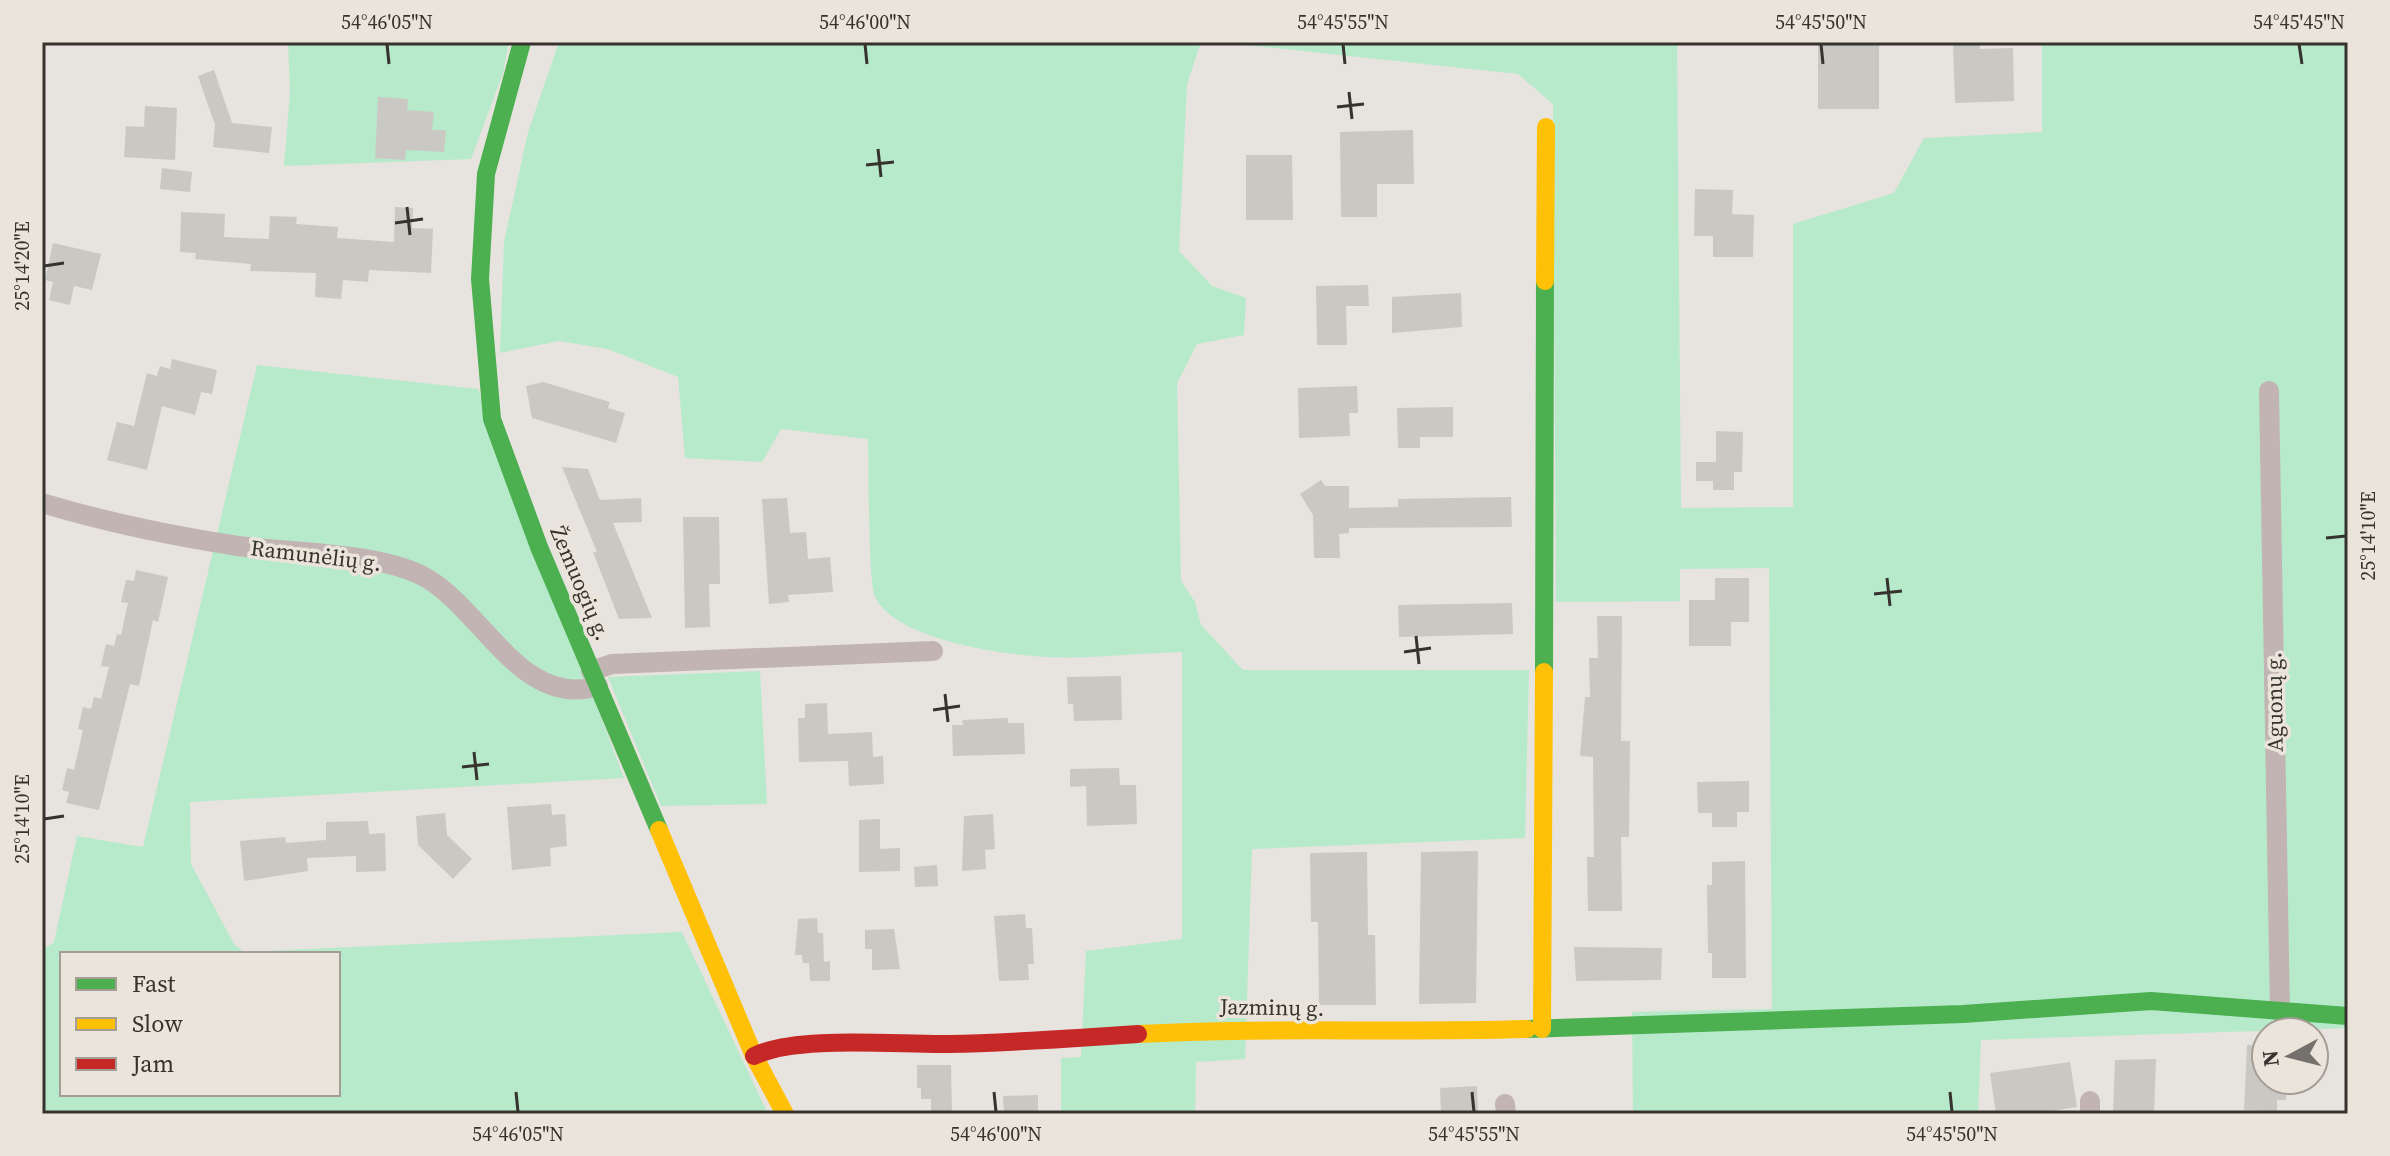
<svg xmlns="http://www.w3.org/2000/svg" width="2390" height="1156" viewBox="0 0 2390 1156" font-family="'Source Serif 4',serif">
<rect width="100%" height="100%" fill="#e7e3de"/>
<path fill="#b7eacb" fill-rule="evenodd" d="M288 42H509L503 73 471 159 284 166 290 93Z
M559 42H1201L1187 84 1179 251 1212 286 1246 298 1244 335 1197 344 1177 383 1181 581 1195 602 1201 625 1243 670H1529L1525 838 1252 849 1245 1059 1196 1062 1195 1114H1061V1058L1081 1057 1086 951 1182 939V652C1138 653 1092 659 1048 657 1004 655 896 640 875 597 868 583 869 463 868 439L781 429 762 462 685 458 678 377 608 349 559 341 500 353 504 242 528 132Z
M1218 42H1677L1681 508 1793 507V224L1894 193 1924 138 2042 132V42H2348V1028L1981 1040 1978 1114H1633L1632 1012 1772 1009 1769 568 1680 569V601L1556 602 1553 104 1518 74Z
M257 365 478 389 624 778 190 802 191 864 234 944 244 952 682 932 768 1114H42V950L54 942 77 836 143 847ZM62 954H338V1094H62Z
M760 671 767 804 661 806 608 677Z"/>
<path fill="#cac8c3" d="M1818 42H1879V109H1818Z
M1953 42H1980V49L2013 48 2014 101 1955 103Z
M214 70 232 123 272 127 269 153 213 147 215 125 198 76Z
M378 97 408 99 407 110 434 112 432 130H446L444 152 406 150 405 160 375 158Z
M145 106 177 108 175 160 124 157 126 126 144 127Z
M1413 130 1414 184H1377V217H1341L1340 132Z
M1246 155H1292L1293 220H1246Z
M162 168 192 172 190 192 160 189Z
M1695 189 1733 190 1732 214 1754 215 1753 257H1713V236H1694Z
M395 207 413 208 412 228 433 229 431 273 369 270 368 282 343 280 341 299 315 297 316 273 250 271 251 264 195 259 196 253 180 252 181 212 225 214 224 237 269 239 270 216 297 217 296 224 338 227 337 238 394 242Z
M53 243 101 254 92 290 74 286 70 305 49 300 53 282 45 280Z
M1368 285 1369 306H1346L1347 345H1317L1316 286Z
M1461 293 1462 327 1392 333V297Z
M172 359 217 370 212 394 201 392 195 415 162 406 147 470 107 460 117 422 134 426 147 373 157 376 160 366 170 369Z
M543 382 610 402 608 408 625 413 616 443 532 418 526 386Z
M1357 386 1358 413H1349L1350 436 1299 438 1298 388Z
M1453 407V437H1420V448H1398L1397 408Z
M1716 431 1743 432 1742 472H1734V490H1713V481H1696V462H1716Z
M562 467 588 469 600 500 641 498 642 522 613 523 652 618 619 619 593 552H597Z
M1321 480 1325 486H1349V508L1398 507V499L1511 497 1512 527 1349 528V533L1339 534 1340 558H1314L1313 515 1300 494Z
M787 498 790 533 806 532 808 559 830 557 833 592 788 595 789 602 769 604 762 499Z
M683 517H719L720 584H709L710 627 685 628Z
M136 570 168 577 158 622 153 620 139 686 130 684 99 810 66 803 69 792 62 790 67 768 74 770 83 730 78 729 83 707 91 709 94 697 101 699 109 667 101 666 106 644 114 646 117 634 121 635 128 603 121 602 126 580 134 581Z
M1715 578H1749V622H1731V646H1689V600H1715Z
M1512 603 1513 634 1399 637 1398 605Z
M1597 616H1622L1621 741H1630L1629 837H1621L1622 911H1588L1587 857H1594L1593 757 1580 756 1585 697H1590L1589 658H1598Z
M1121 676 1122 720 1074 721 1073 704H1068L1067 677Z
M827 703 828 734 872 732 873 757 883 756 884 784 849 786 848 761 799 762 798 718H805V704Z
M1008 718V723H1024L1025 754 953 756 952 725H963L962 720Z
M1119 768 1120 785H1136L1137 824 1087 826 1086 786 1070 787V769Z
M1749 781V812H1737V827H1712V813H1698L1697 782Z
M551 804 552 815 565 814 567 846 550 848 551 866 512 870 507 807Z
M445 813 447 835 472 859 453 879 418 845 416 816Z
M993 814 995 849 985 850 986 869 962 871 964 816Z
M880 819V849L900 848V871L859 872V820Z
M368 821 369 834 385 833 386 871 356 872V856L307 858 308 871 244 881 240 841 285 837 286 843 326 840V822Z
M1478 851 1476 1003 1419 1004 1421 852Z
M1367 852 1368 935H1375L1376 1005H1319L1318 922H1311L1310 853Z
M1745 861 1746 978H1712V953H1708L1707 885H1712V862Z
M937 865 938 886 915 887 914 867Z
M1025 914 1026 928H1032L1034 964H1028L1029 980 999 981 994 916Z
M817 918 818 933H823L824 962 830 961V981H810L809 963H803L802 955H795L798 919Z
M894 929 900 969 872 970V949H865V930Z
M1574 947 1662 948 1661 980 1576 981Z
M2247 1045 2266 1046V1080H2287L2286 1100H2277V1111L2244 1110Z
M2156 1059 2154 1114H2113L2115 1060Z
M2070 1062 2077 1107 2032 1114H1996L1990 1073Z
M917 1065H951L952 1114H931V1099H921V1088H917Z
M1477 1086 1478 1112 1441 1114 1440 1088Z
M1038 1095V1114H1004L1003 1096Z"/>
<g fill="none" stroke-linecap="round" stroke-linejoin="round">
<path stroke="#c2b4b3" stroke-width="20" d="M2269 391 2280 1012
M42 503C105 522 172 536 238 546 291 553 383 552 428 579 484 613 523 709 598 686
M591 671 612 664 933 651
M1505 1104 1506 1114
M2090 1114V1101"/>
<path stroke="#4caf50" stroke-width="18" d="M522 42 486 174 480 279 492 419 539 547 659 830
M1544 672 1545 281
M1527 1029 1963 1014 2151 1001 2348 1016"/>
<path stroke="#ffc107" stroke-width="18" d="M1545 281 1546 127
M659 830 754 1056 785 1114
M1542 1029 1544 672
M1138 1034C1267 1027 1397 1033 1527 1029"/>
<path stroke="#c62828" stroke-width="18" d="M754 1056C796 1035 898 1045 948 1044 1012 1043 1075 1038 1138 1034"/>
</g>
<path fill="none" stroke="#36332f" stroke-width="3" d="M387 44 389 64M865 44 867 64M1343 44 1345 64M1821 44 1823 64M2299 44 2302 64M1349 92 1352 119M1337 107 1364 104M878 149 881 177M866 165 894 162M407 207 410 235M395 223 423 219M44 266 64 263M2326 538 2346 536M1887 578 1890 606M1874 594 1902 591M1416 636 1419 664M1404 652 1431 648M945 694 948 722M933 710 960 706M474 752 477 780M462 767 489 764M44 819 64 816M516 1092 518 1112M994 1092 996 1112M1472 1092 1474 1112M1950 1092 1952 1112"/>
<g text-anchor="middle" stroke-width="7" stroke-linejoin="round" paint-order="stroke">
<g font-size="22" fill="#36332f" stroke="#ebe4da">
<text transform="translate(316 555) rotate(7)" y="8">Ramunėlių g.</text>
<text transform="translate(581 583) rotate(67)" y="8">Žemuogių g.</text>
<text transform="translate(2274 702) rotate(-91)" y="8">Aguonų g.</text>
<text transform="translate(1272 1007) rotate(1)" y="8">Jazminų g.</text>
</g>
</g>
<rect width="2390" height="1156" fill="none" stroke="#ebe4da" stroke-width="88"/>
<rect x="60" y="952" width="280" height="144" fill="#ebe4da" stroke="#a39d96" stroke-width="2"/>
<rect x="76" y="978" width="40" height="12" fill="#4caf50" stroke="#a39d96" stroke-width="2"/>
<text x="132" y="992" font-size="24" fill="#36332f">Fast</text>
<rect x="76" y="1018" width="40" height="12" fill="#ffc107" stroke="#a39d96" stroke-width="2"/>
<text x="132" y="1032" font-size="24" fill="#36332f">Slow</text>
<rect x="76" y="1058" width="40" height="12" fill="#c62828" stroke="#a39d96" stroke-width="2"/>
<text x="132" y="1072" font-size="24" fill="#36332f">Jam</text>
<g transform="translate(2290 1056) rotate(263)"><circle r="38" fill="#ebe4da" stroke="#a39d96" stroke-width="2"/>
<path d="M0-6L14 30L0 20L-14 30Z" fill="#74716c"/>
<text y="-12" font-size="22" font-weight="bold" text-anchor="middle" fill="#36332f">N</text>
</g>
<rect x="44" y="44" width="2302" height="1068" fill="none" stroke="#36332f" stroke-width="3"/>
<g font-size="20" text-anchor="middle" fill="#36332f">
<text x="387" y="29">54°46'05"N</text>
<text x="865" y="29">54°46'00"N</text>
<text x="1343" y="29">54°45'55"N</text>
<text x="1821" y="29">54°45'50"N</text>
<text x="2299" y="29">54°45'45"N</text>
<text transform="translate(22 266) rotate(-90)" y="7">25°14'20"E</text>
<text transform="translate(2368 536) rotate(-90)" y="7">25°14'10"E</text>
<text transform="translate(22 819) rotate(-90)" y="7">25°14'10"E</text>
<text x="518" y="1141">54°46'05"N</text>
<text x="996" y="1141">54°46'00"N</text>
<text x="1474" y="1141">54°45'55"N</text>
<text x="1952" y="1141">54°45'50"N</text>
</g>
</svg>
